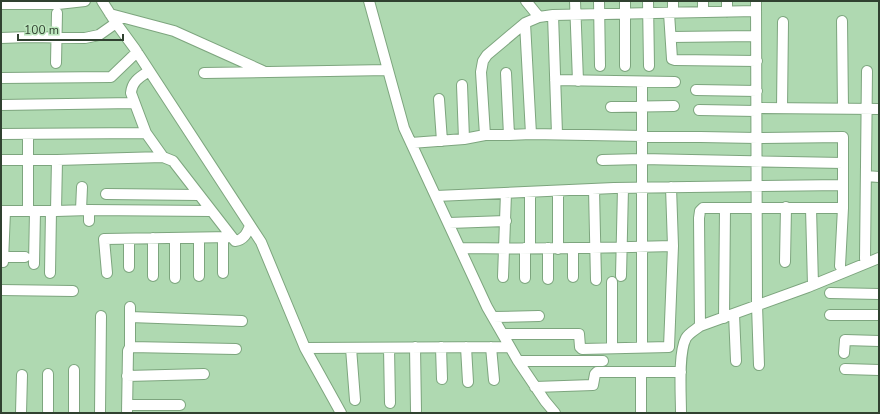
<svg xmlns="http://www.w3.org/2000/svg" width="880" height="414" viewBox="0 0 880 414" font-family="'Nunito Sans',sans-serif">
<rect width="100%" height="100%" fill="#afd9b1"/>
<g fill="none" stroke-linecap="round" stroke-linejoin="round">
<defs>
<path id="minor" d="M102 1 116 23 135 49 261 242 305 348 341 413
M369 1 404 128 487 307 518 361 545 401 555 413
M526 1 539 17
M575 1 578 81
M599 1 600 66
M648 1 649 66
M673 1V13
M703 1V12
M756 1 757 305 759 365
M1 4H58L85 1
M727 12V1
M669 13 672 59 675 60 757 61
M110 14 174 31 263 71
M553 15 557 134
M842 21 843 108
M525 23 531 134
M671 37 756 36
M1 38 29 37 85 38 99 35 116 23
M56 63 57 13
M625 66V1
M149 71C140 77 132 81 131 93L146 133 163 157 173 161 235 241C244 240 247 233 250 226
M204 73 388 70
M506 73 509 135
M1 78 111 77 137 52
M555 80 675 82
M642 82V348
M462 85 464 139
M696 90 757 91
M439 99 442 141
M1 105 134 103
M611 107 674 106
M756 108 879 109
M782 108 783 22
M699 110 756 111
M1 134 146 133
M28 134V211
M485 135 481 72 483 61 487 55 525 23 539 17 553 15 756 11
M411 143 464 139 485 135H509L531 134 757 138 843 137V208L840 266
M1 160H57L163 157
M602 160 642 159 843 163
M866 176 879 177
M594 189 596 280
M558 191V249
M106 194 198 195
M436 196 614 188 842 185
M811 208 813 285
M81 210 82 187
M1 211H56L89 210 211 211
M56 211 57 160
M89 221V210
M449 223 506 221
M199 238V276
M460 248C531 249 602 248 673 246
M525 248V278
M530 248V192
M3 257H25
M865 259 867 71
M3 262 5 211
M785 262 786 207
M34 264 35 211
M129 267V239
M50 273 51 211
M107 273 104 239 232 237
M223 273V237
M153 276V238
M621 276 623 188
M503 277 506 193
M573 277V248
M175 278V238
M548 279V248
M1 290 73 291
M830 293 879 294
M130 307V347
M734 314 736 361
M830 315H879
M130 317 242 321
M493 317 539 316
M724 318 725 208
M700 326 699 218 700 211 703 208H843
M503 334H579L580 347 582 349 669 347 673 246 671 187
M415 347 416 411
M441 347 442 379
M466 347 468 382
M491 347 494 380
M305 348 509 347
M351 348 355 400
M389 348 390 403
M612 348V282
M844 353 845 340 879 341
M518 361H603
M845 369 879 370
M127 376 204 374
M535 387 593 385 595 374 597 372H681
M127 405H180
M21 413 22 375
M48 413V374
M74 413V370
M100 413 101 316
M127 413 128 351 130 347 236 349
M641 413V373
M681 413C681 395 678 353 686 338 689 333 695 330 700 326L808 287 879 258"/>
</defs>
<use href="#minor" stroke="#7da57e" stroke-width="12"/>
<use href="#minor" stroke="#fff" stroke-width="10"/>
</g>
<rect width="880" height="414" fill="none" stroke="#304130" stroke-width="4"/>
<path d="M18 34v6h105v-6" fill="none" stroke="#304130" stroke-width="2"/>
<text x="24" y="34" font-size="12" fill="#304130" stroke="#bce6bd" stroke-width="3" paint-order="stroke">100 m</text>
</svg>
